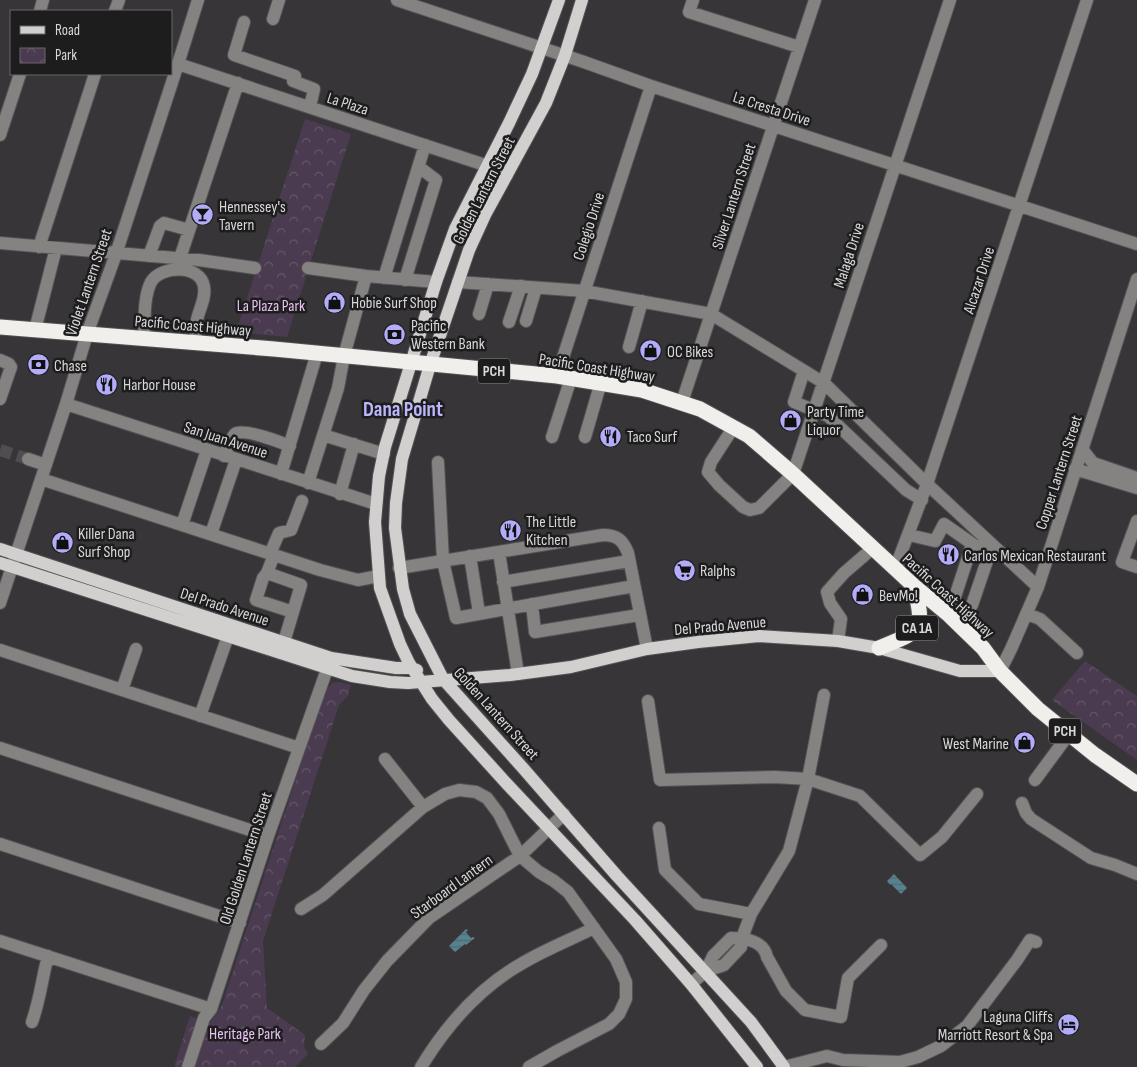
<svg xmlns="http://www.w3.org/2000/svg" width="1137" height="1067" viewBox="0 0 1137 1067" font-family="'Sofia Sans Condensed',sans-serif">
<defs>
<pattern id="park-crowns" width="20" height="18" patternUnits="userSpaceOnUse" patternTransform="scale(1.25)"><rect width="20" height="18" fill="#4b3b50"/><path d="M2 6a3 3 0 1 1 6 0M12 15a3 3 0 1 1 6 0" fill="none" stroke="#645769"/></pattern>
<pattern id="water-rules" width="6" height="5" patternUnits="userSpaceOnUse" patternTransform="scale(1.25)"><rect width="6" height="5" fill="#57818f"/><path d="M0 2.5h6" fill="none" stroke="#4f6a74"/></pattern>
</defs>
<rect width="100%" height="100%" fill="#373538"/>
<path fill="url(#park-crowns)" d="M305 119 351 134 287 337 236 332Z
M1085 661 1137 696V760L1052 700Z
M339 682 351 685 348 696 339 705 263 941 267 1008 305 1035 304 1047 308 1054 295 1067H174L190 1016 210 1023 222 1005 324 693 332 683Z"/>
<path fill="url(#water-rules)" d="M894 874 907 888 901 894 891 884 890 885 887 881Z
M466 929 468 930 466 932 471 938 473 937 475 938 466 945 465 944 455 952 449 946Z"/>
<g fill="none" stroke-linecap="round" stroke-linejoin="round">
<path stroke="#4f4d50" stroke-width="12" stroke-dasharray="12 6" stroke-linecap="butt" d="M0 450 28 459"/>
<defs>
<path id="minor" d="M397 0 584 62 651 86 1137 244
M693 0 689 12 799 47
M40 11 43 0
M115 11 119 0
M273 19 279 0
M244 22 234 55 295 76 293 81 314 89 310 107
M178 64 488 166 507 175
M0 135 20 74
M0 243 199 260 255 268
M39 247 95 74
M149 256 160 226 164 223 189 230
M180 258 238 83
M308 268 366 276 436 282
M384 278 425 145
M405 280 436 180 419 167
M458 282 584 291 711 314 824 383 927 484 1038 587
M479 314 488 284
M526 321 536 288
M509 322 521 286
M35 330 56 248
M144 339C145 322 143 298 151 282 161 265 201 264 204 287 206 299 199 309 197 320 196 328 196 336 195 343
M629 347 642 301
M0 360 9 364 11 367 0 399
M804 371 794 402 828 416 906 490 922 500
M557 376 651 86
M682 402 815 0
M66 404 376 504
M733 428 711 462 708 472 719 485 743 507 750 510 759 508 793 474 950 0
M323 435 384 454
M552 437 571 378
M585 437 601 382
M1082 449 1093 463 1137 478
M224 456C227 450 230 439 235 434 242 427 280 442 290 446
M28 459 46 465
M438 462 443 561 456 618 634 586
M1075 469 1137 488
M281 474 317 353
M41 479 320 570 358 580 379 576
M308 483 338 388 344 356 366 276
M340 494 354 444
M1137 521 1122 562 1137 567
M182 525 207 450
M211 534 236 460
M909 535 935 541 944 524 974 545
M499 552 518 674
M270 554 279 533 291 530 302 501
M274 555 267 573 301 585 284 642
M470 556 479 613
M399 568 603 535C617 535 623 540 628 553L647 649
M895 569 927 484 1087 0
M267 573 263 578 256 600 293 612
M503 582 629 561
M0 603 66 404 87 334 116 254 178 64 198 0
M532 604 535 632 639 615
M972 605 990 552 996 549
M1027 614 1040 619 1077 653
M949 615 971 548 974 545 990 552
M838 641 841 619 830 603 827 592 844 573 873 548
M0 650 299 748
M1000 671 1011 649 1038 587 1137 279
M122 690 136 649
M648 701 660 780 775 777 808 779 860 796 920 855 942 837 977 794
M200 716 228 636
M0 748 268 836
M385 759 423 807
M1035 780 1069 734
M1022 803 1026 813 1031 819 1091 858 1115 865 1137 874
M659 828 665 870 699 904 751 914
M0 844 240 923
M301 909 323 895 423 807 445 794 459 790 476 792 487 798 499 814 520 856 539 872 554 881 568 892 616 959 626 982V999L619 1014 609 1024 557 1051 529 1067
M0 941 211 1009
M706 971 724 965 741 947 742 938 751 914 789 851 808 779 824 695
M691 984 706 971 713 956 731 938C745 938 764 941 767 957L786 991 805 1010 841 1017 848 978 881 945
M32 1022C40 1000 42 978 48 956
M321 1044 343 1023 364 990 387 961 429 918 520 856 564 814
M188 1067 204 1018 211 1009 268 836 331 658
M421 1067C446 1026 479 988 521 964 544 950 570 940 594 928
M784 1067 827 1056 843 1060 900 1062 918 1057 941 1046 967 1026 1017 960 1030 940 1036 942"/>
<path id="major" d="M559 0 532 74 509 123 455 229 436 282 411 363 385 447 379 476 375 522 380 588 400 644 409 663 432 699 449 720 507 784 635 920 691 984 757 1067
M582 0 565 55 546 103 485 215 469 250 430 365 402 459 396 503 395 528 403 589 410 614 443 679 522 767 617 876 751 1022 784 1067
M0 549 331 658 396 668H412L417 670
M0 563 352 676 390 682 408 683 510 675 571 667 647 649 698 642 759 636 838 641 879 648 960 671H1000"/>
<path id="highway" d="M0 327 274 349 557 376 642 390 700 409 749 436 793 474 914 586 949 615 983 648 1000 671 1038 709 1095 755 1137 784
M879 648C920 631 926 632 914 586"/>
</defs>
<use href="#minor" stroke="#545255" stroke-width="14"/>
<use href="#major" stroke="#545255" stroke-width="14"/>
<use href="#highway" stroke="#545255" stroke-width="17"/>
<use href="#minor" stroke="#848382" stroke-width="12"/>
<use href="#major" stroke="#d2d0ce" stroke-width="12"/>
<use href="#highway" stroke="#f1efec" stroke-width="15"/>
</g>
<defs>
<symbol id="bar-disc" viewBox="-11 -11 22 22"><circle r="9.5" fill="#b3adf9" stroke="#1e1d1e"/><path d="M-6-5H6L.8 .8V4.5H3.5V6h-7V4.5H-.8V.8Z" fill="#111"/></symbol>
<symbol id="shop-disc" viewBox="-11 -11 22 22"><circle r="9.5" fill="#b3adf9" stroke="#1e1d1e"/><path d="M-5-2.5h2.3a2.7 3.5 0 0 1 5.4 0H5L5.5 6h-11ZM-1.5-2.5h3a1.5 2.3 0 0 0-3 0Z" fill="#111"/></symbol>
<symbol id="bank-disc" viewBox="-11 -11 22 22"><circle r="9.5" fill="#b3adf9" stroke="#1e1d1e"/><path d="M-6-4H6V4H-6ZM0-2.3a2.3 2.3 0 1 0 0 4.6a2.3 2.3 0 1 0 0-4.6Z" fill="#111"/></symbol>
<symbol id="restaurant-disc" viewBox="-11 -11 22 22"><circle r="9.5" fill="#b3adf9" stroke="#1e1d1e"/><path d="M-5-6h1v4h1v-4h1v4h1v-4h1v5L-1.5 .5V6h-2V.5L-5-1ZM5-6V6H3V1.5H1.5Q1.5-4 5-6Z" fill="#111"/></symbol>
<symbol id="supermarket-disc" viewBox="-11 -11 22 22"><circle r="9.5" fill="#b3adf9" stroke="#1e1d1e"/><path d="M-6-5.5h2.5l.6 2H6L4.5 2H-2.5L-4.4-4H-6ZM-1.5 3.2a1.3 1.3 0 1 0 .1 0ZM3 3.2a1.3 1.3 0 1 0 .1 0Z" fill="#111"/></symbol>
<symbol id="hotel-disc" viewBox="-11 -11 22 22"><circle r="9.5" fill="#b3adf9" stroke="#1e1d1e"/><path d="M-6-4.5h1.5V1H6V5H4.5V3h-9V5H-6ZM-4 0a1.8 1.8 0 1 1 3.6 0ZM.5 0V-2.5h3Q6-2.5 6 0Z" fill="#111"/></symbol>
</defs>
<g fill-rule="evenodd">
<use href="#bar-disc" x="190" y="202" width="25" height="25"/>
<use href="#shop-disc" x="322" y="290" width="25" height="25"/>
<use href="#bank-disc" x="382" y="322" width="25" height="25"/>
<use href="#shop-disc" x="638" y="338" width="25" height="25"/>
<use href="#bank-disc" x="26" y="352" width="25" height="25"/>
<use href="#restaurant-disc" x="94" y="372" width="25" height="25"/>
<use href="#shop-disc" x="778" y="408" width="25" height="25"/>
<use href="#restaurant-disc" x="598" y="424" width="25" height="25"/>
<use href="#restaurant-disc" x="498" y="518" width="25" height="25"/>
<use href="#shop-disc" x="50" y="530" width="25" height="25"/>
<use href="#restaurant-disc" x="936" y="542" width="25" height="25"/>
<use href="#supermarket-disc" x="672" y="558" width="25" height="25"/>
<use href="#shop-disc" x="850" y="582" width="25" height="25"/>
<use href="#shop-disc" x="1012" y="730" width="25" height="25"/>
<use href="#hotel-disc" x="1056" y="1012" width="25" height="25"/>
</g>
<g text-anchor="middle" stroke-width="5" stroke-linejoin="round" paint-order="stroke">
<g fill="#1e1d1e" stroke="#a09fa1" stroke-width="1">
<rect x="478" y="358.5" width="32" height="25" rx="4"/>
<rect x="896" y="615.5" width="42" height="25" rx="4"/>
<rect x="1049" y="718.5" width="32" height="25" rx="4"/>
</g>
<g font-size="15" font-weight="bold" fill="#d8d7d9">
<text x="494" y="376">PCH</text>
<text x="917" y="633">CA 1A</text>
<text x="1065" y="736">PCH</text>
</g>
<g font-size="16" fill="#d8d7d9" stroke="#1e1d1e">
<text transform="translate(348 103) rotate(18)" y="6">La Plaza</text>
<text transform="translate(772 108) rotate(18)" y="6">La Cresta Drive</text>
<text transform="translate(483 190) rotate(-63)" y="6">Golden Lantern Street</text>
<text transform="translate(733 196) rotate(-72)" y="6">Silver Lantern Street</text>
<text transform="translate(588 226) rotate(-72)" y="6">Colegio Drive</text>
<text transform="translate(848 255) rotate(-72)" y="6">Malaga Drive</text>
<text transform="translate(978 280) rotate(-72)" y="6">Alcazar Drive</text>
<text transform="translate(88 282) rotate(-71)" y="6">Violet Lantern Street</text>
<text transform="translate(193 325) rotate(5)" y="6">Pacific Coast Highway</text>
<text transform="translate(597 367) rotate(9)" y="6">Pacific Coast Highway</text>
<text transform="translate(226 439) rotate(18)" y="6">San Juan Avenue</text>
<text transform="translate(1058 472) rotate(-72)" y="6">Copper Lantern Street</text>
<text transform="translate(949 595) rotate(42)" y="6">Pacific Coast Highway</text>
<text transform="translate(225 606) rotate(18)" y="6">Del Prado Avenue</text>
<text transform="translate(720 625) rotate(-5)" y="6">Del Prado Avenue</text>
<text transform="translate(497 713) rotate(48)" y="6">Golden Lantern Street</text>
<text transform="translate(245 858) rotate(-72)" y="6">Old Golden Lantern Street</text>
<text transform="translate(451 886) rotate(-36)" y="6">Starboard Lantern</text>
</g>
<g font-size="16" fill="#d8d7d9" stroke="#1e1d1e" text-anchor="start">
<text x="219" y="212">Hennessey's<tspan x="219" dy="18">Tavern</tspan></text>
<text x="351" y="308">Hobie Surf Shop</text>
<text x="411" y="331">Pacific<tspan x="411" dy="18">Western Bank</tspan></text>
<text x="667" y="357">OC Bikes</text>
<text x="54" y="371">Chase</text>
<text x="123" y="390">Harbor House</text>
<text x="807" y="417">Party Time<tspan x="807" dy="18">Liquor</tspan></text>
<text x="627" y="442">Taco Surf</text>
<text x="526" y="527">The Little<tspan x="526" dy="18">Kitchen</tspan></text>
<text x="78" y="539">Killer Dana<tspan x="78" dy="18">Surf Shop</tspan></text>
<text x="964" y="561">Carlos Mexican Restaurant</text>
<text x="700" y="576">Ralphs</text>
<text x="879" y="601">BevMo!</text>
<text x="1009" y="749" text-anchor="end">West Marine</text>
<text x="1053" y="1022" text-anchor="end">Laguna Cliffs<tspan x="1053" dy="18">Marriott Resort &amp; Spa</tspan></text>
</g>
<g font-size="16" fill="#e8c2f5" stroke="#1e1d1e">
<text x="271" y="311">La Plaza Park</text>
<text x="245" y="1039">Heritage Park</text>
</g>
<g font-size="21" font-weight="bold" fill="#bcb6fd" stroke="#1e1d1e">
<text x="403" y="416">Dana Point</text>
</g>
</g>
<rect x="10" y="10" width="162" height="65" fill="#1e1d1e" stroke="#686769"/>
<rect x="20" y="26" width="25" height="8" fill="#d2d0ce" stroke="#686769"/>
<text x="55" y="35" font-size="15" fill="#d8d7d9">Road</text>
<rect x="20" y="48" width="25" height="15" fill="url(#park-crowns)" stroke="#686769"/>
<text x="55" y="60" font-size="15" fill="#d8d7d9">Park</text>
</svg>
